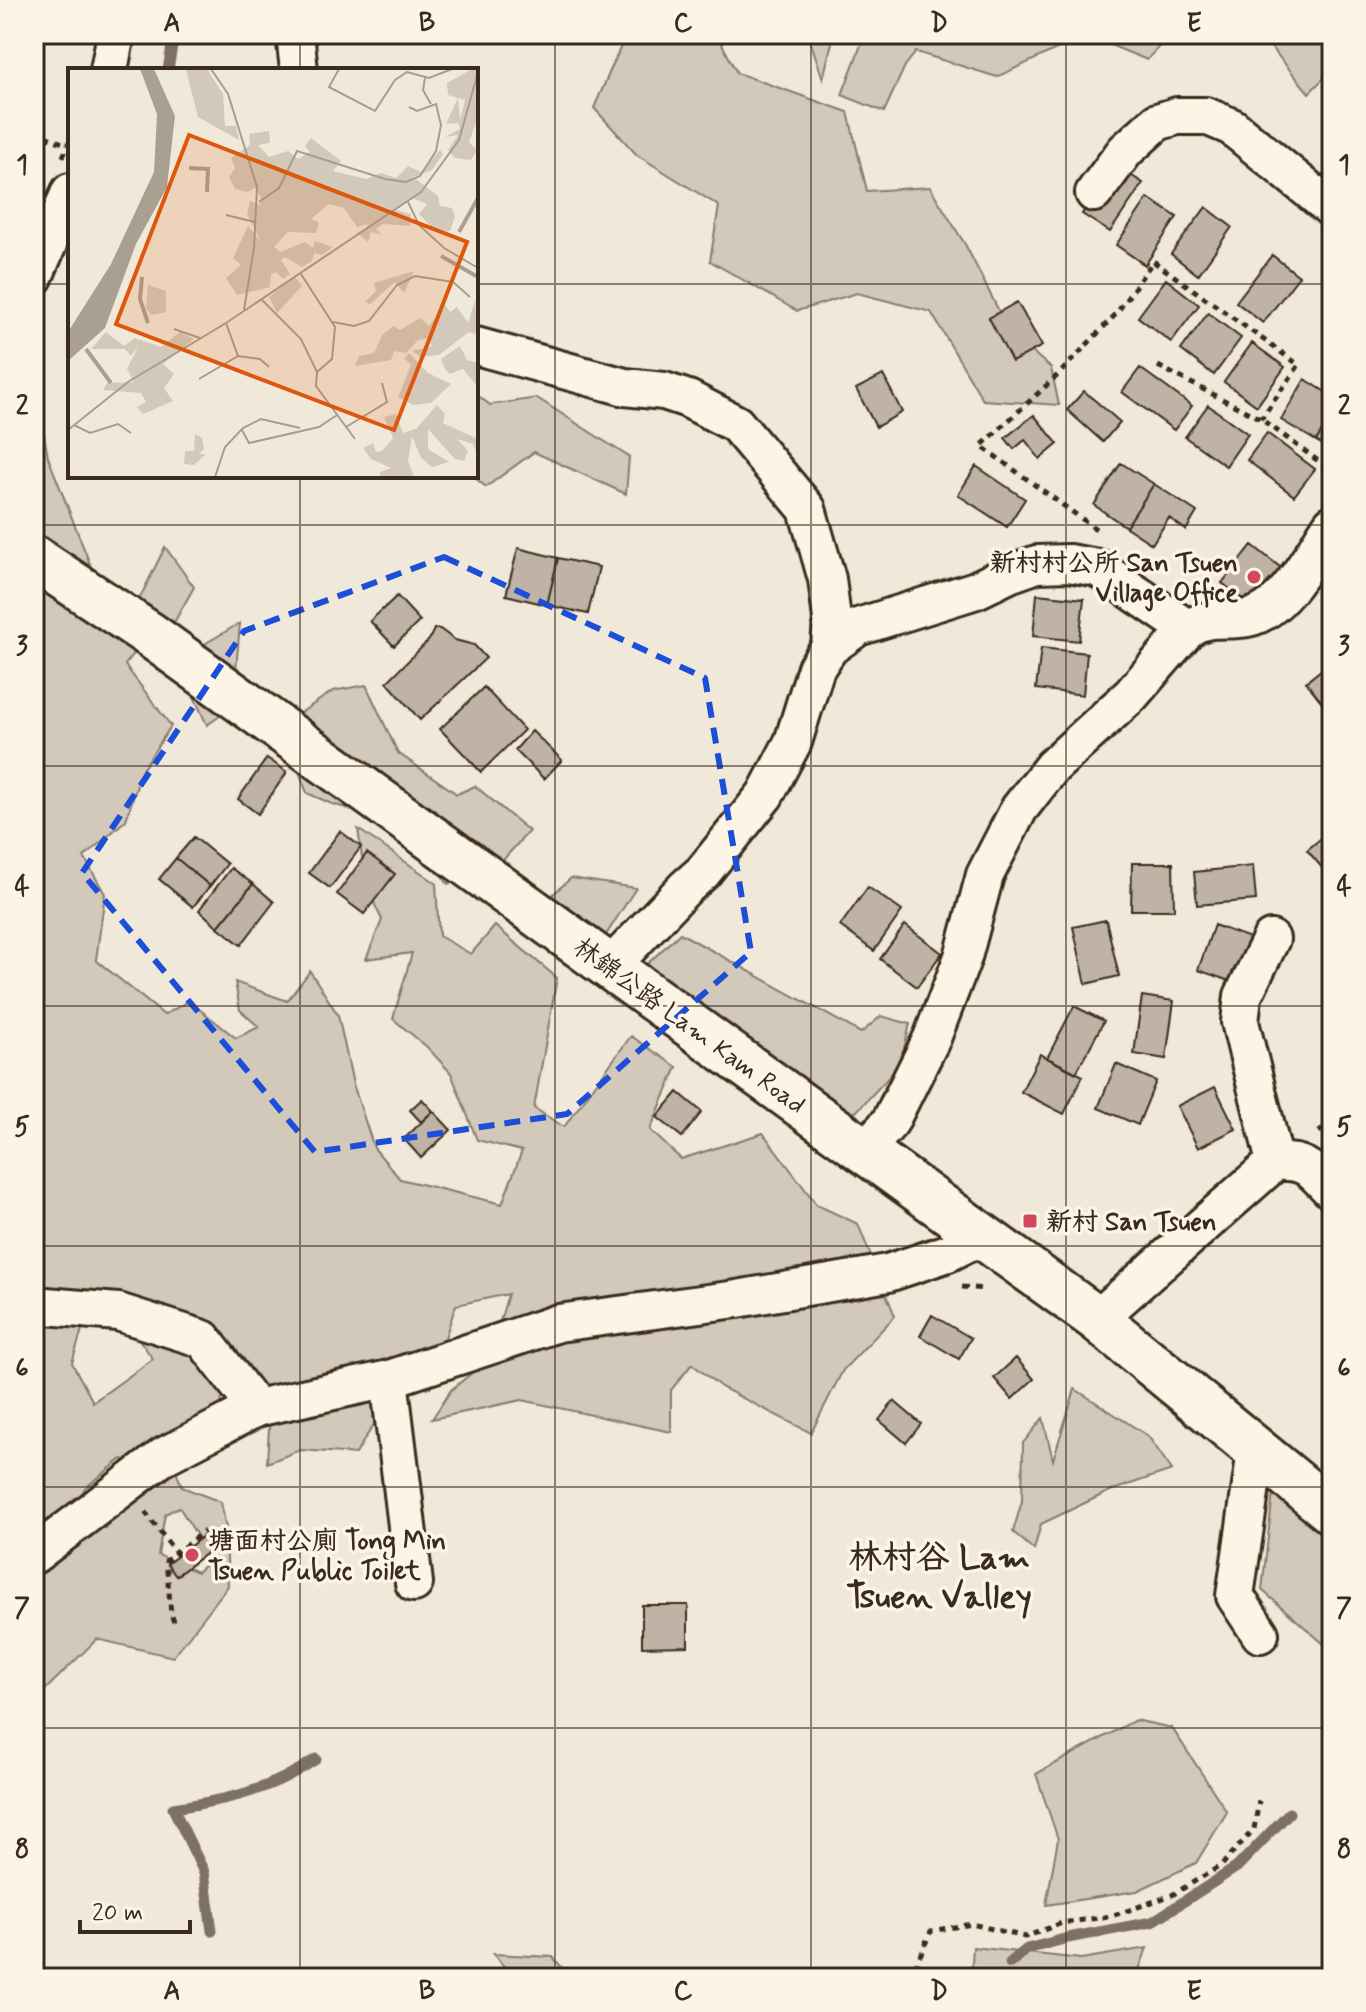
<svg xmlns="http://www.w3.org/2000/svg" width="1366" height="2012" viewBox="0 0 1366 2012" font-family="Mynerve,'LXGW WenKai TC',sans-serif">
<rect width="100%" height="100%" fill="#f0e9d9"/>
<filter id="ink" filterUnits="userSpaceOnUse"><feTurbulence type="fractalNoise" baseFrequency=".0125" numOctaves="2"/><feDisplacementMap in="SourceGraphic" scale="16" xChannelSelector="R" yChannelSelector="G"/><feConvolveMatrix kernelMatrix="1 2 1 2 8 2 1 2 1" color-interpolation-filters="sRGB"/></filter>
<g filter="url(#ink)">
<path fill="#d2c9ba" stroke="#867a6c" stroke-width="2" fill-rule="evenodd" d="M617 34H717L737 73 848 112 867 191 930 187 966 246 1010 333 1051 368 1059 405 983 400 931 312 857 293 797 311 710 261 719 206 637 155 594 108 624 39Z
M808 34H834L823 79Z
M865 34H1170L1147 60 1086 35 997 77 916 52 905 66 884 112 842 95Z
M1260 34H1332V70L1309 93Z
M476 394 490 405 537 398 629 457 626 494 534 452 486 487 473 476H476Z
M37 395 48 457 92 569 138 602 165 547 194 587 172 626 196 649 240 623 236 671 230 709 207 725 181 668 144 641 125 665 171 726 142 770 126 820 84 857 105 894 96 960 164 1015 189 1001 236 1038 259 1027 240 1010 235 982 287 1001 310 971 338 1015 353 1084 374 1148 400 1179 502 1204 522 1151 477 1140 451 1073 427 1047 393 1019 412 953 366 959 382 920 366 886 358 829 436 883 439 936 471 954 495 926 557 978 534 1108 564 1127 631 1036 677 1067 650 1130 681 1159 763 1133 817 1205 858 1224 895 1316 843 1370 811 1433 721 1387 692 1364 671 1390V1432L522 1400 432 1419 451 1390 489 1359 508 1294 456 1305 432 1376C398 1389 373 1422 356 1454L300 1450 267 1463 271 1392 222 1399 213 1440 174 1466 182 1487 221 1502 226 1528 228 1586 173 1657 97 1639 45 1690 34 1674V396ZM84 1323 133 1331 153 1359 93 1402 72 1363ZM122 1459 156 1474 142 1484 105 1528 72 1512 85 1488ZM179 1507 212 1559 197 1572 158 1555 165 1514Z
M366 685 398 753 457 794 475 786 529 831 504 859 448 884 420 846 388 820 332 804 307 793 291 750 287 722 333 691Z
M571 878 636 888 604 938 550 897Z
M680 933 861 1033 881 1016 910 1024 900 1065 856 1112 828 1113 643 968Z
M1075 1389 1148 1436 1172 1470 1110 1491 1041 1524 1034 1550 1013 1532 1022 1501 1023 1443 1043 1418 1053 1460Z
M1274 1484 1332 1529V1651L1262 1590Z
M1135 1720 1172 1728 1227 1812 1196 1863 1137 1891 1046 1905 1058 1839 1036 1774Z
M973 1947 1081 1959 1147 1948 1136 1978H971Z
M493 1954 553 1957 570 1977 514 1978Z"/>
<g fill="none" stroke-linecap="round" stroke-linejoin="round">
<path stroke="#7e7163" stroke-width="11" d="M168 70 174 34
M212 1931 204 1872 173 1808C228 1800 269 1791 316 1759
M1010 1963 1027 1949 1068 1938 1152 1922 1237 1867 1289 1813"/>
</g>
<path fill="#beb3a4" stroke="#3b2a1e" stroke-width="2" d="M1115 165 1143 183 1110 232 1082 214Z
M1148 198 1177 217 1145 265 1116 245Z
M1206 207 1232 227 1198 275 1171 254Z
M1272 255 1299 276 1263 323 1236 302Z
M1166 279 1199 305 1171 342 1138 317Z
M1017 302 1042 346 1012 362 989 318Z
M1208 313 1241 338 1214 375 1181 350Z
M1252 343 1285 367 1257 406 1224 382Z
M1140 368 1192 406 1174 430 1122 392Z
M883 375 902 412 876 427 856 389Z
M1305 379 1332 396V415L1316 441 1281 420Z
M1084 391 1120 422 1103 442 1067 410Z
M1208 405 1248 434 1226 466 1185 437Z
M1034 415 1058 444 1040 459 1025 440 1014 449 1005 438Z
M1332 415V450L1316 441Z
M1267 433 1315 469 1294 496 1247 460Z
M1121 463 1154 484 1126 527 1094 505Z
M976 466 1025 499 1007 527 958 495Z
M1154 484 1197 512 1186 530 1169 518 1152 544 1126 527Z
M1252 545 1285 571 1256 609 1222 583Z
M518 548 558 558 547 605 506 595Z
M558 558 599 567 588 614 547 605Z
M1037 594 1084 599 1079 641 1033 636Z
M397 596 420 621 394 646 370 621Z
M434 629H440L455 640 474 645 486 658 420 720 387 682 429 640Z
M1041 648 1087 653 1083 695 1036 689Z
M1332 661V715L1306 682Z
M484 687 524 730 481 772 440 729Z
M532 731 562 760 544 779 515 750Z
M267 758 287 772 258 814 238 799Z
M1332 829V873L1329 876 1307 850Z
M340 831 361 847 330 888 309 873Z
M194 837 227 864 210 886 176 858Z
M367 853 395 874 364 914 337 894Z
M176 858 210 886 193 907 159 879Z
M1132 863H1173L1174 910H1131Z
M1253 866 1256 900 1197 905 1194 872Z
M231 868 253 884 218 927 199 910Z
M253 884 274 902 241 945 218 927Z
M868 887 902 911 874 951 840 926Z
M1106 920 1119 976 1086 984 1073 927Z
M905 925 942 953 917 987 880 959Z
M1214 925 1253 939 1238 984 1198 970Z
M1142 996 1174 1001 1166 1059 1134 1054Z
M1074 1006 1104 1021 1076 1073 1047 1058Z
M1040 1054 1083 1076 1064 1114 1021 1092Z
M1116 1064 1156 1081 1138 1125 1098 1108Z
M1215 1087 1236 1129 1198 1148 1177 1106Z
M678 1092 702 1112 682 1137 657 1117Z
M422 1099 433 1111 421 1122 410 1110Z
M433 1111 451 1130 421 1158 404 1139Z
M932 1315 971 1338 959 1359 920 1336Z
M1016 1358 1034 1379 1012 1399 994 1378Z
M894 1401 921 1424 906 1443 879 1420Z
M207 1533 217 1545 176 1576 167 1564Z
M642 1605H688V1646L642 1647Z"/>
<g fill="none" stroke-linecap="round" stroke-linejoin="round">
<defs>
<path id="minor" d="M295 34 299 70
M109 70 116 34
M1094 193 1125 151 1157 122 1177 116H1206L1232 127 1332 209
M34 277 70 192
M476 346 625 387 664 391 688 399 736 424 807 509 827 579 832 619 830 647
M610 967 685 888 703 872 765 795 793 742 816 668 830 647 858 627 976 590 1009 574 1037 564 1069 563 1098 568 1188 629
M863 1152 890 1122 932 1038 963 957 985 875 1019 809 1052 767 1131 695 1188 629C1207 615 1225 622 1247 618 1284 612 1312 553 1332 524
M1275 1162C1307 1160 1311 1170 1332 1191
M34 1305 118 1312 203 1339 256 1408
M1097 1319 1275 1162 1240 1022 1243 996 1271 939
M389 1379 414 1583
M1256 1451 1235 1596 1260 1634
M34 1555 164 1456 256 1408 389 1379 558 1323 737 1299 888 1273 948 1253 980 1237"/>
<path id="major" d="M34 558 149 634 1097 1319 1332 1512"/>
</defs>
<use href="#minor" stroke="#3b2a1e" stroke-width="42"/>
<use href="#major" stroke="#3b2a1e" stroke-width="50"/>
<path stroke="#3b2a1e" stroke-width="5" stroke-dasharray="6 6" stroke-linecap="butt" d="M34 132 68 145
M63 157 70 140
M1158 366 1261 419 1332 471
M1096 529 981 446 1060 373 1116 314 1153 261 1299 365 1261 419
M1319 1132 1332 1123
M962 1287 984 1289
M145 1512 176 1553
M174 1622 171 1614 166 1561 204 1531
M910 1978 931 1931 972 1924 1025 1937 1062 1923 1112 1916 1172 1895 1222 1865 1254 1829 1259 1801"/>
<use href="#minor" stroke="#fcf5e5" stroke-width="36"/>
<use href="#major" stroke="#fcf5e5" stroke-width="44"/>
</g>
</g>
<path fill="none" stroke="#1d4ed8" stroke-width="6" stroke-dasharray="16 10" stroke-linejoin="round" d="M444 557 705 678 751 952 567 1114 315 1152 82 873 244 631Z"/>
<path fill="none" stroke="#3b2a1e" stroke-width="2" stroke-opacity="0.55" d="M300 34V70M555 34V1978M811 34V1978M1066 34V1978M34 284H70M476 284H1332M300 476V1978M34 525H1332M34 766H1332M34 1006H1332M34 1246H1332M34 1487H1332M34 1728H1332"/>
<g fill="#d1495b" stroke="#fcf5e5" stroke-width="3">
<circle cx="1254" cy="577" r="8"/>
<rect x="1022" y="1213" width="16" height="16" rx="4"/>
<circle cx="192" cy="1555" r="8"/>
</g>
<g text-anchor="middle" stroke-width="7" stroke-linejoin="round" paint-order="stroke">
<g font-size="26" font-weight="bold" fill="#3b2a1e" stroke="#fcf5e5" text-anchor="start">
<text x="1238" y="571" text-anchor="end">新村村公所 San Tsuen<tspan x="1238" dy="30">Village Office</tspan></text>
<text x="1046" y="1230">新村 San Tsuen</text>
<text x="208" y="1549">塘面村公廁 Tong Min<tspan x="208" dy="30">Tsuen Public Toilet</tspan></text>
</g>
<g font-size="26" fill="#3b2a1e" stroke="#fcf5e5">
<text transform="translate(690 1025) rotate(36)" y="9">林錦公路 Lam Kam Road</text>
</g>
<g font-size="34" font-weight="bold" fill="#3b2a1e" stroke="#fcf5e5">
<text x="939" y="1568">林村谷 Lam<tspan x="939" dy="39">Tsuen Valley</tspan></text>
</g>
</g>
<g transform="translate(68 68)">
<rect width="410" height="410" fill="#f0e9d9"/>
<path d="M139 1 155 26 157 58H168L171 72 130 49 118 2ZM404 1H410V49L401 74 409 82 403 92 387 90 380 82 390 67 377 69 392 61 390 55 378 56 390 30 392 52 397 32 380 27 379 15ZM201 63 202 75 190 77 201 89 220 83 230 91 242 84 237 78 243 70 273 93 265 103 298 111 313 105 328 110 340 98 353 104 372 82 375 86 364 102 345 109 370 128 372 138 384 140 387 148 382 163 368 164 351 146 359 136 344 130 327 142 343 146 342 158 315 156 308 161 314 167 303 164 300 174 288 164 297 163 300 156 289 159 276 140 261 136 243 151 251 154 248 165 220 164 206 179 212 184 237 174 245 180 247 173 265 179 254 187 246 185 244 193 234 199 217 189 213 192 222 206 215 211 208 204 203 206 202 219 169 227 158 210 173 197 165 190 180 158 193 174 179 146 182 133 192 137 193 130 187 120 179 124 167 121 161 109 167 100 163 90 182 77 181 66ZM346 203 336 225 327 214 302 236 297 234 308 223 306 215ZM227 209 234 218 209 245 201 229ZM80 217 98 223V244L83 247 78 240ZM407 232 410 267 401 264 371 287 353 289 344 283 364 278 360 270 350 272 338 285 326 283 323 292 287 298 291 288 306 285 314 267 325 258 332 262 352 250 361 258 377 237 382 244 389 239 400 255ZM38 264 56 278 67 270 93 279 112 264 126 271 95 296 106 306 96 320 105 333 75 346 69 339 78 334 73 325 35 322 39 315 66 314 59 301 70 279 63 288 57 281H23ZM392 278 399 292 410 295V319L395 301 382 306 377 301 373 291ZM341 285 360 305 383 316 363 335 345 337 330 329 343 297 336 290ZM369 337 377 346 375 355 410 371V387L405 376 389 371 400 383 396 393 387 391 360 361V381L381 394 364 399 353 390 344 368 340 393 346 409H312V404L323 400 303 391 295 380 305 375 308 384 314 383 325 370 316 349 328 346 335 365 348 361ZM127 366 134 370 136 381 131 385 137 387 126 397 116 396 117 383H126Z" fill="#d2c9ba"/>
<path d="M72 1H86L107 48 99 119 68 176 37 260 0 293V264L43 196 86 104 89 46Z" fill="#aaa091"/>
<path fill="none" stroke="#aaa091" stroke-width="4" d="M121 100 140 101 139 124M391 164 410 130M373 188 410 209M74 209 72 231 80 255M18 281 43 315"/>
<path fill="none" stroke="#a89d8e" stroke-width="2" d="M143 1 160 26 189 119 186 180 176 242M271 1 261 19 307 43 327 12 339 4 361 10 384 1M357 10 355 22 363 36M191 134 211 120 229 83 317 111 338 114 352 108 368 83 373 57 368 36 349 43 341 39M340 134 351 157 376 180 410 200M158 147 187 154M233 206 267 259 264 291 249 304M194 232 233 271 249 304 248 318 287 371M265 254 286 258 301 253 329 217 347 208 385 214 402 229M158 255 170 288 192 291 201 299M106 261 132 270M131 311 170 288M6 357 22 365 50 356 63 365M278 359 319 334 314 315M0 362 60 314 158 255 353 124 391 72 410 4M174 362 181 375 251 359 269 347M147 409 157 379 175 360 193 351 232 360"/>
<path fill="#df570d" fill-opacity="0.15" stroke="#df570d" stroke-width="4" d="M121 67 399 174 326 362 48 256Z"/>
<rect width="410" height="410" fill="none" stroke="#3b2a1e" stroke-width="4"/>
</g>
<rect width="1366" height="2012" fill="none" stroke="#fcf5e5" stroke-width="88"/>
<path d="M80 1920v12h110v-12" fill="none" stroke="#3b2a1e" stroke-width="4"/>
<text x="92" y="1920" font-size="24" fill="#3b2a1e" stroke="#fcf5e5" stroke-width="6" paint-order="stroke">20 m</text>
<rect x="44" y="44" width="1278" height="1924" fill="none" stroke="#3b2a1e" stroke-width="3"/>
<g font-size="26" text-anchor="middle" font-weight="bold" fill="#3b2a1e">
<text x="172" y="31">A</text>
<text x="427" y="31">B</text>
<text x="683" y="31">C</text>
<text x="939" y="31">D</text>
<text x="1194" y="31">E</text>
<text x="22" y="173">1</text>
<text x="1344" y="173">1</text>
<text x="22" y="414">2</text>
<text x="1344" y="414">2</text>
<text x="22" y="654">3</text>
<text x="1344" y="654">3</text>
<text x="22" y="895">4</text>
<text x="1344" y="895">4</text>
<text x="22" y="1135">5</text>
<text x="1344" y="1135">5</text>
<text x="22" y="1376">6</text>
<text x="1344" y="1376">6</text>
<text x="22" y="1616">7</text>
<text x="1344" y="1616">7</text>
<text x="22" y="1857">8</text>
<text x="1344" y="1857">8</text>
<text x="172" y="1999">A</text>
<text x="427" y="1999">B</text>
<text x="683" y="1999">C</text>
<text x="939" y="1999">D</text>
<text x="1194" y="1999">E</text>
</g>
</svg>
